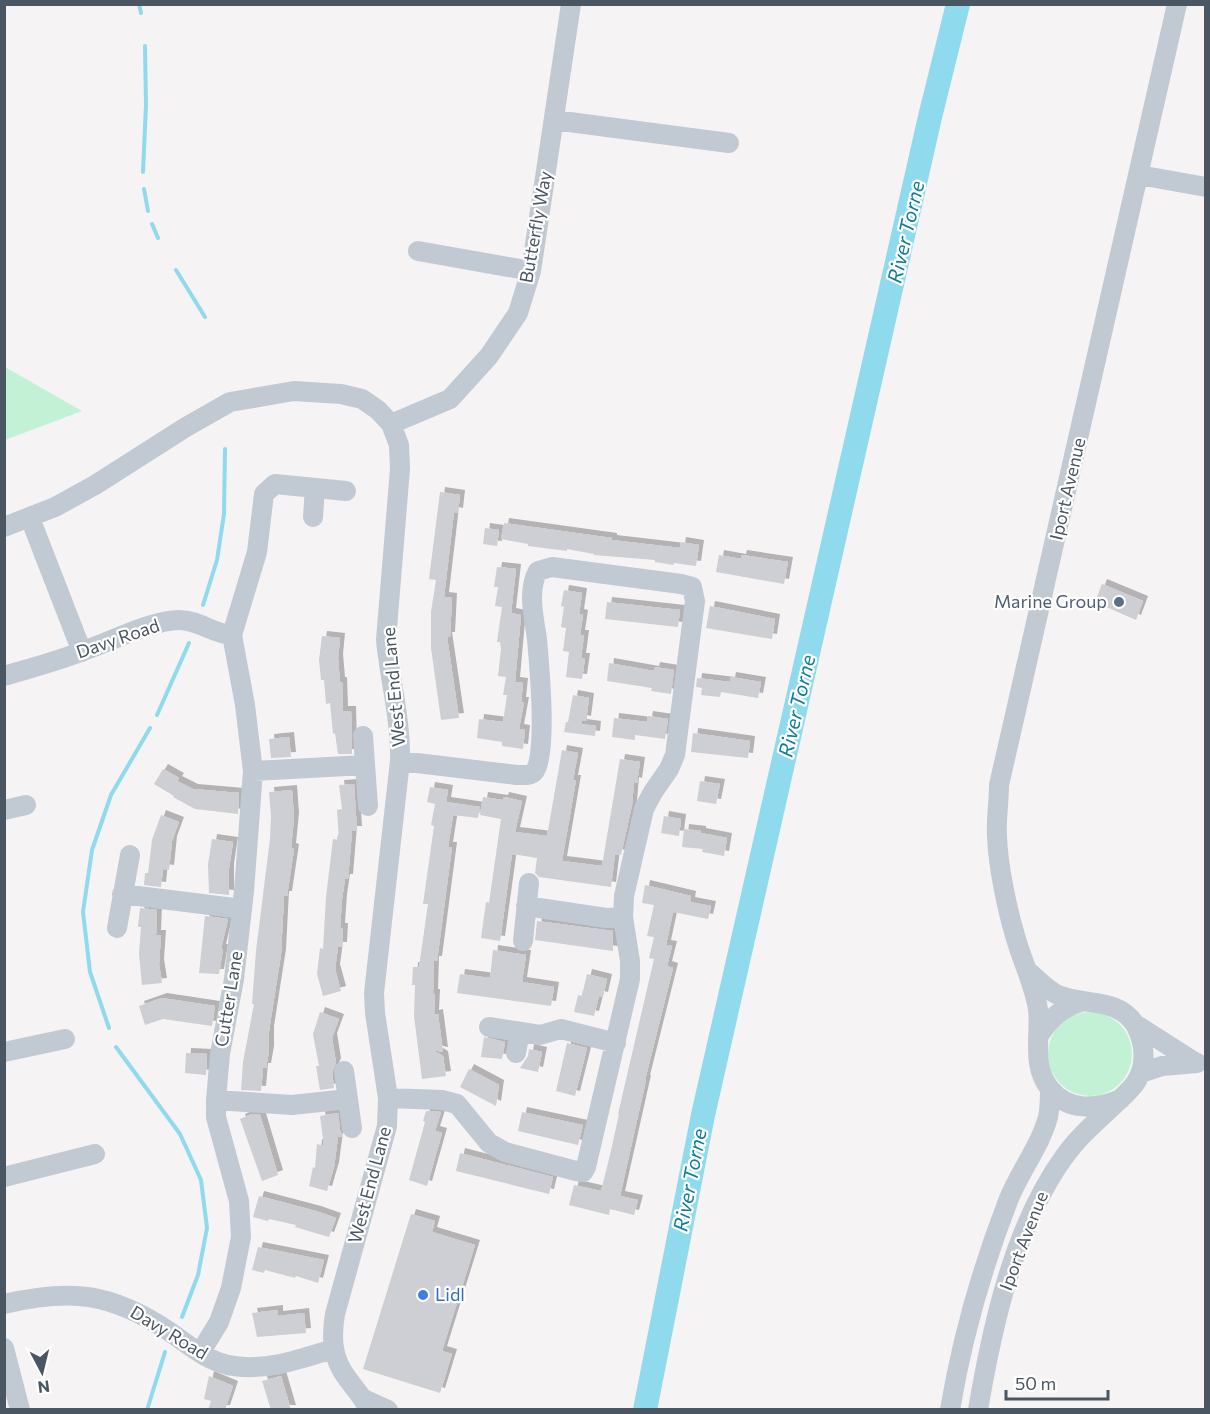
<svg xmlns="http://www.w3.org/2000/svg" width="1210" height="1414" viewBox="0 0 1210 1414" font-family="Commissioner,sans-serif">
<defs>
<filter id="shadow"><feDropShadow dx="5" dy="-5" stdDeviation="0" flood-color="#0004"/></filter>
</defs>
<rect width="100%" height="100%" fill="#f5f3f3"/>
<path fill="#c3f1d5" d="M5 367 82 411 5 440Z
M1048 1054a42 42 0 1 1 84 0a42 42 0 1 1-84 0Z"/>
<g fill="none" stroke-linecap="round" stroke-linejoin="round">
<path stroke="#90daee" stroke-width="4" d="M139 4 141 13
M143 172 146 105 145 46
M144 189 148 211
M152 224 158 238
M176 270 205 317
M203 605 217 560 224 514 225 449
M157 715 189 643
M109 1028 90 972 83 912 92 850 111 795 150 728
M116 1047 180 1134 201 1180 207 1228 198 1275 182 1317
M147 1410 165 1352"/>
<path stroke="#90daee" stroke-width="24" d="M645 1410 703 1115 930 117 958 4"/>
</g>
<path fill="#cdcfd5" filter="url(#shadow)" d="M440 492 460 495 458 513 454 512 444 597 452 598 450 637H447L459 718 441 720 431 648V612L436 580 429 579Z
M504 523 612 538V540L680 548 681 542 699 545 696 566 674 563 673 565 655 562V560L594 555V554L567 549V551L528 546V544L501 539Z
M485 528 499 530 497 546 483 544Z
M719 555 741 559 742 555 788 562 784 584 716 572Z
M497 567 516 569 511 613 521 615 515 682 523 683 521 702H524L519 729 525 730 523 749 502 746V742L477 738 479 719 503 722 507 695H503L506 677 498 676 501 649 500 642H497L502 607 495 606 498 587H494Z
M1102 584 1143 601 1136 620 1095 602Z
M564 590 582 593 579 614 583 615 580 635H584L581 658H585L582 679 566 677 569 652 563 651 566 628 561 627 564 607 561 606Z
M607 602 680 610 678 627 605 619Z
M710 606 775 619 772 639 706 628Z
M322 636 340 638 338 659 340 682H342L343 711H351L352 754H338L335 733 333 734 330 703 326 704 324 680H321L319 660Z
M609 663 654 671 655 667 674 670 671 694 651 691 652 688 607 681Z
M731 677 761 682 758 698 721 692 720 697 701 695 702 688 696 687 697 678 730 682Z
M573 695 589 698 586 721 582 720V724L596 726 595 736 564 732 566 722H568Z
M648 716 668 719 665 739 635 735V740L612 737 614 718 647 722Z
M693 733 750 741 748 758 691 752Z
M289 737 291 757 271 758 269 739Z
M562 750 578 753 573 780H576L562 861 602 866 620 759 640 762 637 783 634 782 632 805 621 855 615 854 611 887 539 877 535 873 537 858 512 854 500 941 481 938 486 902 489 903 501 819 480 815 483 797 503 800 504 797 522 801 515 832 547 836Z
M163 769 179 778 177 781 193 789 239 793 238 814 195 809 173 797 174 796 154 784Z
M700 781 720 784 716 804 697 801Z
M354 784 357 831H352L348 879H345L342 899 340 928H343L342 947H338L335 969 341 991 323 996 317 974 320 948 323 949 326 897 333 839 339 840 337 810 342 809 339 785Z
M430 787 448 790 446 802 480 807 478 818 453 815 448 847H452L437 961H434L433 994H435L434 1015 438 1014 443 1052 433 1050 443 1056 446 1076 422 1079 414 1016 415 985H412L413 967H419L428 904H423L434 826 431 825 435 804 427 802Z
M292 790 294 818 291 848 294 849 287 896H284L281 954 269 1031V1051L266 1068H263L261 1091 241 1090 243 1062 254 1004H252L256 951 270 839 271 816 269 792Z
M161 815 179 822 172 841 169 870 163 869 161 887 144 885 145 873H148L152 840Z
M664 816 681 819 679 836 661 833Z
M684 829 701 831V833L727 838 724 856 702 852 703 849 682 847Z
M212 839 233 842 229 868V895L209 893 208 864Z
M645 885 691 896 690 902 711 906 708 919 673 912 666 945 672 946 667 966 673 968 645 1080H646L620 1196 638 1200 634 1215 610 1209 609 1215 569 1205 574 1185 601 1191 610 1155 619 1114H618L654 959 649 958 654 937 647 936 654 905 642 903Z
M140 908 157 910 156 935H161L159 964 162 983 142 985 139 954 141 927H138Z
M205 916 228 919 221 949H223L219 974 199 973Z
M537 921 613 931V951L535 940Z
M493 950 526 955 522 982 554 987 551 1006 457 993 460 974 490 978Z
M587 974 607 979 603 997 599 996 594 1016 574 1012 578 995 582 996Z
M162 998 215 1006 212 1026 163 1019 145 1025 139 1006Z
M320 1012 339 1019 332 1038 336 1063 332 1072 334 1088 320 1090 316 1066H319L313 1034Z
M484 1037 505 1042 502 1059 481 1057Z
M567 1043 587 1048 575 1096 556 1091Z
M529 1049 542 1052 538 1072 520 1068 528 1056Z
M186 1053 207 1054 206 1075 185 1073Z
M469 1069 499 1085 496 1106 460 1087Z
M426 1111 441 1112 435 1131 442 1133 427 1186 409 1180 425 1122 423 1121Z
M522 1112 583 1125 578 1145 518 1131Z
M338 1113 340 1130 343 1137H338L334 1167 327 1191 309 1186 313 1167 315 1168 317 1144 324 1146 320 1116Z
M252 1114 260 1115 278 1175 262 1181 240 1119Z
M460 1153 553 1177 549 1194 456 1171Z
M259 1196 316 1211 336 1218 329 1237 295 1227 296 1225 269 1219 268 1221 253 1217Z
M411 1214 435 1221 432 1232 475 1245 442 1351 452 1354 440 1393 363 1369Z
M258 1247 324 1260 318 1283 296 1276 295 1278 265 1270 264 1273 252 1270Z
M278 1310V1316L304 1313 306 1333 257 1337 252 1313Z
M209 1376 233 1386 225 1410H208L211 1401 204 1399Z
M281 1376 291 1410H271L262 1381Z"/>
<g fill="none" stroke-linecap="round" stroke-linejoin="round">
<path stroke="#c1cad2" stroke-width="20" d="M554 120 729 143
M1139 175 1206 187
M418 251 531 271
M391 424 450 399 489 356 518 313 531 271 571 4
M313 517 315 488
M30 518 82 652
M4 527 55 507 95 485 186 427 230 402 294 391 341 394 362 399 378 410 391 424 399 445 400 469 386 640C390 681 401 720 400 761L374 993 375 1013 388 1098 387 1126 335 1314C331 1338 332 1358 347 1378 355 1389 363 1397 369 1410
M4 676C31 668 58 661 83 651 110 642 152 620 179 620 199 620 213 634 232 635
M363 736 368 806
M253 771 365 765
M4 810 26 805
M122 894 242 909
M526 906 606 918 623 917
M117 928 130 855
M523 941 529 883
M1135 1024 1196 1063
M489 1027 540 1035 561 1029 616 1043
M1038 1037C1050 1018 1061 1008 1083 1001
M4 1052 65 1039
M516 1053 520 1032
M344 1071 352 1128
M1141 1073 1162 1066 1197 1063
M388 1098 442 1100 457 1104 489 1143 505 1152 576 1171 583 1172 586 1167 630 979V961L623 917 624 896 644 809 653 792 669 769 675 755 695 601 692 587 681 584 552 567 538 571C527 590 534 618 537 639 539 662 548 757 534 772 530 776 523 775 517 775L400 761
M1121 1099C1097 1109 1068 1112 1050 1089 1031 1065 1041 1037 1038 1009 1034 984 1023 963 1016 939 1007 909 998 866 997 836 996 819 999 802 999 785L1177 4
M216 1100 292 1105 348 1099
M4 1177 95 1154
M4 1304C72 1288 112 1293 170 1332 190 1346 210 1363 234 1366 268 1371 300 1359 333 1349
M4 1348 20 1410
M200 1353 219 1322 231 1288 241 1237 239 1201 216 1117V1100L220 1054 234 979 244 891 253 771 245 705 232 635 257 552 264 494 275 484 346 491
M364 1399 388 1410
M950 1410C962 1338 982 1268 1008 1201 1019 1172 1040 1147 1048 1117 1050 1108 1050 1098 1050 1090
M978 1410C992 1327 1014 1226 1064 1157 1078 1137 1096 1122 1114 1105 1121 1098 1131 1090 1136 1082 1147 1065 1145 1043 1136 1026 1119 997 1085 1006 1058 995 1047 990 1039 981 1030 973"/>
</g>
<circle fill="#5c6f8a" stroke="#fff" stroke-width="2" cx="1119" cy="602" r="6"/>
<circle fill="#3f7fe0" stroke="#fff" stroke-width="2" cx="423" cy="1295" r="6"/>
<g text-anchor="middle" stroke-width="4.5" stroke-linejoin="round" paint-order="stroke">
<g font-size="18" fill="#4a5661" stroke="#fff">
<text transform="translate(536 227) rotate(-80)" y="6">Butterfly Way</text>
<text transform="translate(1068 489) rotate(-77)" y="6">Iport Avenue</text>
<text transform="translate(118 639) rotate(-19)" y="6">Davy Road</text>
<text transform="translate(394 687) rotate(-95)" y="6">West End Lane</text>
<text transform="translate(229 999) rotate(-81)" y="6">Cutter Lane</text>
<text transform="translate(370 1185) rotate(-75)" y="6">West End Lane</text>
<text transform="translate(1024 1241) rotate(-69)" y="6">Iport Avenue</text>
<text transform="translate(169 1333) rotate(31)" y="6">Davy Road</text>
</g>
<g font-size="18" fill="#4e5e75" stroke="#fff" text-anchor="end">
<text x="1107" y="608">Marine Group</text>
</g>
<g font-size="18" fill="#366cbe" stroke="#fff" text-anchor="start">
<text x="435" y="1301">Lidl</text>
</g>
<g font-size="20" font-style="italic" fill="#0c7c9b" stroke="#fff">
<text transform="translate(906 232) rotate(-77)" y="7">River Torne</text>
<text transform="translate(797 706) rotate(-77)" y="7">River Torne</text>
<text transform="translate(690 1180) rotate(-79)" y="7">River Torne</text>
</g>
</g>
<rect width="1210" height="1414" fill="none" stroke="#4a5661" stroke-width="12"/>
<g transform="translate(42 1372) rotate(173)" stroke="#ffffff" stroke-width="4.5" paint-order="stroke">
<path d="M0-4.5L10 22L0 15L-10 22Z" fill="#4a5661"/>
<text y="-9" font-size="16" font-weight="bold" text-anchor="middle" fill="#4a5661">N</text>
</g>
<path d="M1006 1390v9h102v-9" fill="none" stroke="#4a5661" stroke-width="3"/>
<text x="1015" y="1390" font-size="18" fill="#4a5661" stroke="#ffffff" stroke-width="4.5" paint-order="stroke">50 m</text>
</svg>
